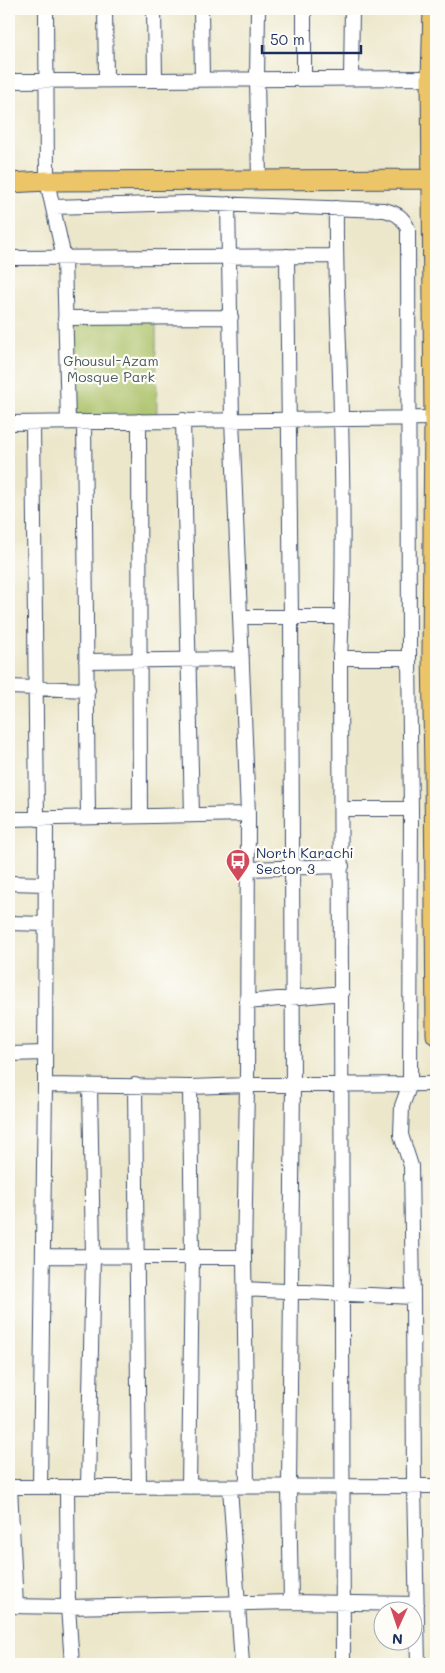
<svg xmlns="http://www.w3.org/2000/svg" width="445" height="1673" viewBox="0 0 445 1673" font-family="Mali,sans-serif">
<rect width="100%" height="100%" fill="#fdfcf7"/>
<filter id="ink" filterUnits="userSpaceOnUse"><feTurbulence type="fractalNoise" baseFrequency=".02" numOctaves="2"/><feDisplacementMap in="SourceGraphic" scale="10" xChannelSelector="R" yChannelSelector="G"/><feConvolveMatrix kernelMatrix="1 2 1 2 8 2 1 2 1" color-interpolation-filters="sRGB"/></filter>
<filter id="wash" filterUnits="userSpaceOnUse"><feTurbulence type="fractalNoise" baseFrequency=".0096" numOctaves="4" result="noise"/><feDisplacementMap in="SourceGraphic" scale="20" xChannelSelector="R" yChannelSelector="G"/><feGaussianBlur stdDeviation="1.12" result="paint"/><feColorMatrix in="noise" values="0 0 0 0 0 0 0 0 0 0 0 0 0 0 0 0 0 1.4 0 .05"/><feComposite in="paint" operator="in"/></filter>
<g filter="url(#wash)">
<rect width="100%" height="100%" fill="#ece7ca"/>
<path fill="#a9bf64" stroke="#627761" d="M156 317 157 421 68 422 65 318Z"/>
</g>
<g filter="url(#ink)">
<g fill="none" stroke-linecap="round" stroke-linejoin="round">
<defs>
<path id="minor" d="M46 9 47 181 64 258 68 422
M105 9 106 79
M154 9 155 79
M201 9 202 79
M258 9 257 78 259 180
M304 77V9
M351 77 352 9
M9 81 431 78
M228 204 232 419 248 814 247 1085 244 1257 247 1486
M53 207 187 203 384 210C397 213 403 217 408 229L409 658 411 809 410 1084 402 1106 401 1135 411 1166 413 1297 414 1486 418 1664
M336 208C335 278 340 348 341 418 343 498 344 578 340 658L343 1664
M287 256 291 617 293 1085 289 1487 291 1602
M9 258 336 256
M65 318 231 317
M183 420 192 815
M139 421 140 816
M84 422 88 817
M9 423 434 418
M33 423 37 819
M241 617H342
M340 658H409
M86 661 242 659
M9 687 88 690
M341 809H411
M46 818 45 1085 190 1087 247 1085 436 1084
M9 819 248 814
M248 869 342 866
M9 883 46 884
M9 923 45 924
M247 1002 342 993
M9 1054 45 1053
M135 1085 139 1487
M43 1256 244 1257
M245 1289 413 1297
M9 1487 436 1486
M10 1487 16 1606
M40 1487 45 1085
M67 1487 68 1607 72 1664
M88 1487 93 1256 90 1086
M189 1487 192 1257 190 1087
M230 1487 242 1664
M9 1606 68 1607 291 1602 417 1604"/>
<path id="major" d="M433 9 431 78 434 418 432 653 434 769 436 1035
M9 183 47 181 432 179"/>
</defs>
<use href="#minor" stroke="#3a4b6e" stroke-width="16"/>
<use href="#major" stroke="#3a4b6e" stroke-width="21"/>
<use href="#minor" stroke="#fff" stroke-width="14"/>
<use href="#major" stroke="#edc569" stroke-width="19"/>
</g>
</g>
<defs>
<symbol id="bus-pin" viewBox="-11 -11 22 30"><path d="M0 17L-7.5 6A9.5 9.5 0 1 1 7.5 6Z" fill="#d1495b" stroke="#fdfcf7"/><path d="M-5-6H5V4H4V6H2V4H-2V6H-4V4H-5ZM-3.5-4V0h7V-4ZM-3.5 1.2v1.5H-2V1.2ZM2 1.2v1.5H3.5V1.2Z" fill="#fff"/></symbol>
</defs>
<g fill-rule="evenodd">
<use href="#bus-pin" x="224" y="847" width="28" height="38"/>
</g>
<g text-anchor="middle" stroke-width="4.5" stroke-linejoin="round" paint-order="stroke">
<g font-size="14" fill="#465a60" stroke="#fdfcf7">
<text x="111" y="366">Ghousul-Azam<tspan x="111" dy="16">Mosque Park</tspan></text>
</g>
<g font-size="14" fill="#1b2f5e" stroke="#fdfcf7" text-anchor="start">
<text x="256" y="858">North Karachi<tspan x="256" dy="16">Sector 3</tspan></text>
</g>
</g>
<rect width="445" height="1673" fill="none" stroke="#fdfcf7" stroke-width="30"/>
<g transform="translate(398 1626) rotate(183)"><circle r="24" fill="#fdfcf7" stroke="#a3aaba"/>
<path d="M0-4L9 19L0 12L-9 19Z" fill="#d1495b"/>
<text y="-8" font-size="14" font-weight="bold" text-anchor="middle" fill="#1b2f5e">N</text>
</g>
<path d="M262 45v8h99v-8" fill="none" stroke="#1b2f5e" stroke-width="2.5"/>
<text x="270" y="45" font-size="15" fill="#1b2f5e" stroke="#fdfcf7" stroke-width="4" paint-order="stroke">50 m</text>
</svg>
